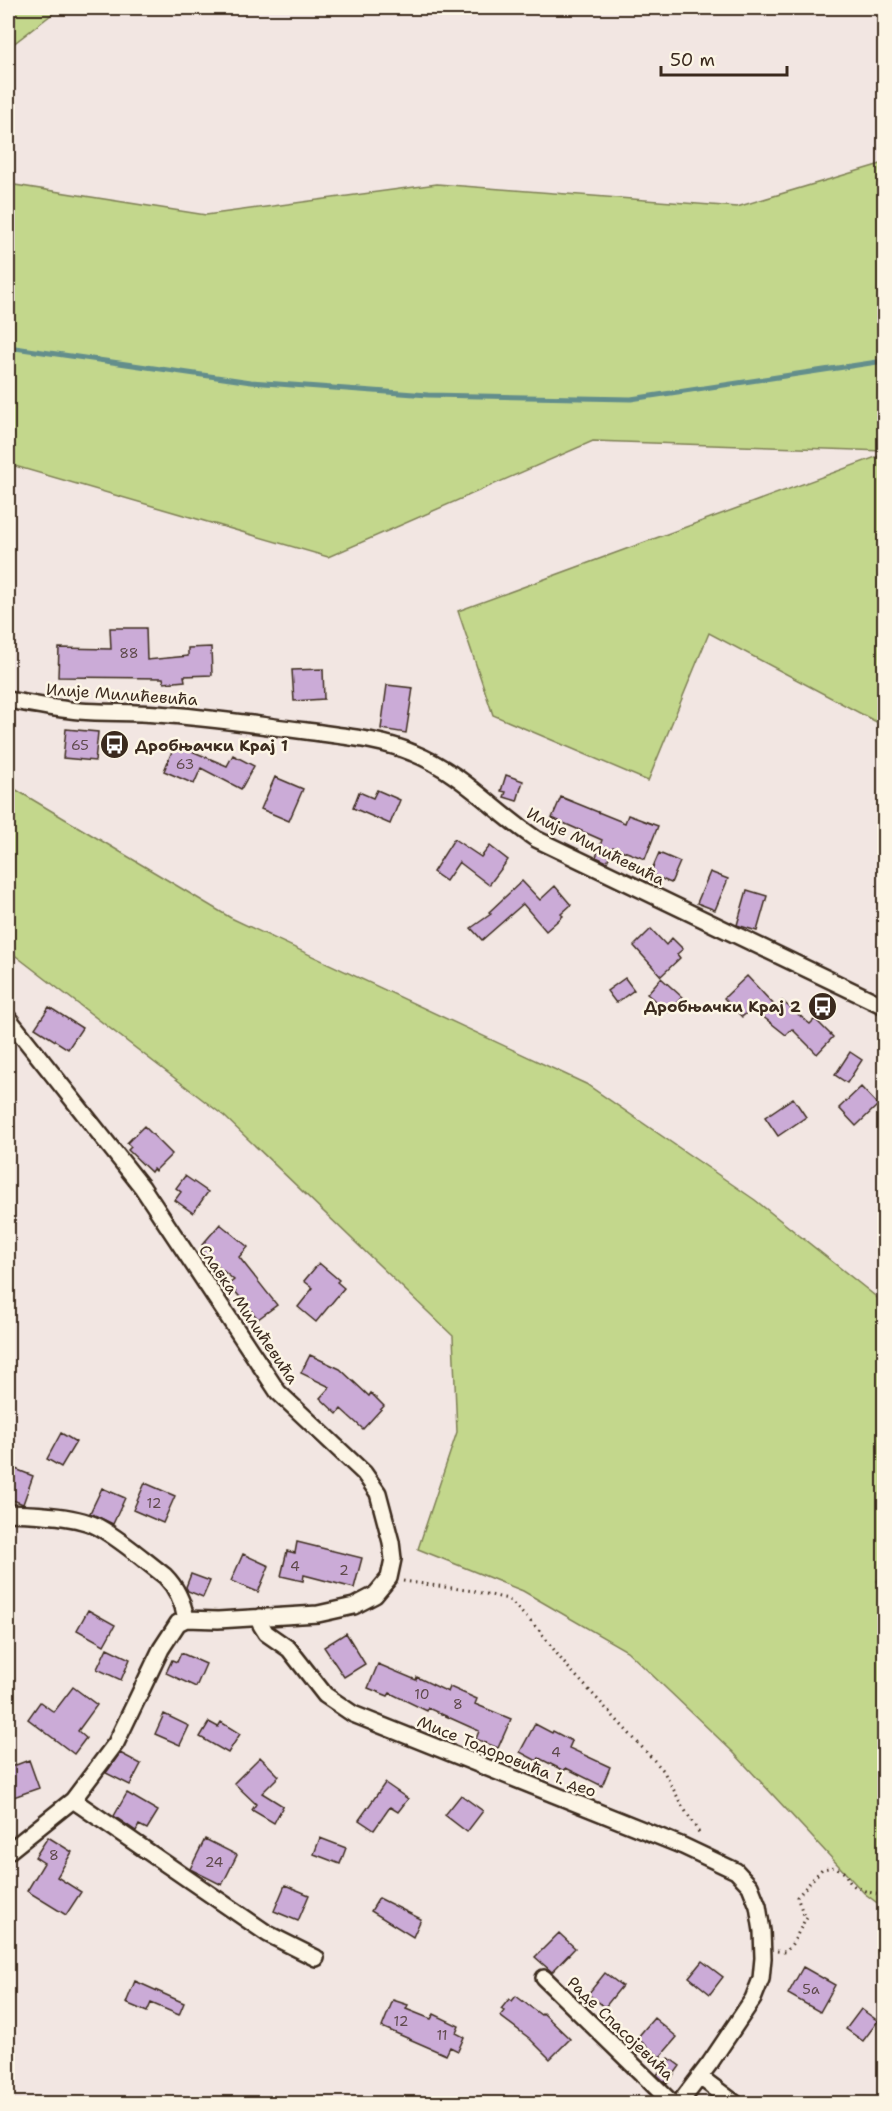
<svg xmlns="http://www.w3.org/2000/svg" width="892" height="2111" viewBox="0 0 892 2111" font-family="'Shantell Sans',sans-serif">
<rect width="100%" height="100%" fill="#f2e6e2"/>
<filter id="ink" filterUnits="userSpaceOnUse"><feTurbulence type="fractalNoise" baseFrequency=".0167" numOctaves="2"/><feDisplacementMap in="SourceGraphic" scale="12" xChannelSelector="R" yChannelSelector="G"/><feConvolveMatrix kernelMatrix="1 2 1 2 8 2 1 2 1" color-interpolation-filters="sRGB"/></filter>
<g filter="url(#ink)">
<path fill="#c3d78c" stroke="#7f8055" stroke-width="1.5" d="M8 8H60L8 48Z
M884 163V451L593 441 328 557 8 464V184L206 215 437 184 737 207Z
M884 454V726L709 633 648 781 493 715 458 611Z
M8 785 231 918 586 1084 755 1200 884 1303V1572L877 1581 884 1590V1908L864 1893 733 1752 627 1651 523 1591 418 1549 457 1432 453 1336 224 1116 8 950Z"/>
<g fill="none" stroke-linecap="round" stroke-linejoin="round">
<path stroke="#648e8c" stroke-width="5" d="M8 347 251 382 428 395 631 399 884 361"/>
</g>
<path fill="#cbabd7" stroke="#3b2a1e" stroke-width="1.5" d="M110 628H146L147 660 188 656V648L211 647 212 675 184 676 185 681 164 683 163 678 58 677 59 648 111 649Z
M323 669 324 699 294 701 292 670Z
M387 685 413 688 406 733 381 729Z
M66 729 98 732 95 761 63 758Z
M175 744 227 766 233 755 254 766 241 789 201 768 194 784 164 771Z
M506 775 523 781 517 801 504 797 506 792 501 791Z
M275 777 303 789 289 821 261 809Z
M377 790 400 800 390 824 353 808 359 792 373 798Z
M561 797 625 823 628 815 658 826 645 859 613 847 607 862 596 857 602 840 552 818Z
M454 839 481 857 490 846 508 860 489 885 459 862 446 881 433 872Z
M659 853 680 862 671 883 650 874Z
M710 872 728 879 715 910 697 903Z
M522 881 540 900 555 886 571 905 561 914 563 916 546 931 523 904 482 940 471 928 491 914 489 912Z
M747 890 767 896 757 931 737 925Z
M651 929 666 945 672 938 683 949 677 954 680 958 661 976 634 946Z
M747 976 777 1008 782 1001 810 1024 815 1019 833 1037 817 1054 792 1029 786 1035 752 1008 742 1017 724 998Z
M625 978 634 990 616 1003 607 991Z
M661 978 682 997 668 1012 647 994Z
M49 1007 82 1028 68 1049 35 1028Z
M850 1052 862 1060 847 1083 835 1075Z
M861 1087 878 1105 856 1126 839 1108Z
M793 1098 806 1117 778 1136 765 1117Z
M144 1126 172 1154 155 1171 153 1169 151 1172 128 1150 131 1147 127 1143Z
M185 1176 208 1192 193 1213 175 1200 181 1192 176 1188Z
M220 1224 248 1247 239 1257 277 1305 258 1319 229 1284 234 1280 202 1253 206 1248 202 1245Z
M319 1263 339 1280 337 1282 344 1288 316 1322 298 1307 313 1288 304 1281Z
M310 1355 340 1369 369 1396 371 1393 384 1406 363 1429 341 1409 337 1414 320 1398 330 1387 301 1373Z
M61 1433 76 1442 61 1467 47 1459Z
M8 1466 33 1476 23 1504 8 1498Z
M145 1483 175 1496 163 1523 133 1510Z
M102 1488 125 1498 113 1524 90 1513Z
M297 1542 362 1558 354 1588 304 1575 303 1581 281 1576 287 1551 295 1553Z
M243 1554 269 1566 258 1592 231 1581Z
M191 1574 210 1581 203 1597 188 1591 186 1587Z
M88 1610 115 1625 104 1645 77 1630Z
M346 1633 365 1664 344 1677 324 1647Z
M107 1648 130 1659 121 1680 97 1669Z
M181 1653 206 1664 196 1687 166 1673 172 1660 177 1662Z
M378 1664 416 1680 417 1677 448 1692 450 1687 477 1699 475 1704 511 1719 498 1748 476 1739 479 1731 428 1708 427 1711 390 1693 388 1696 368 1688Z
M73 1687 97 1705 78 1731 86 1738 74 1754 28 1719 40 1702 54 1712Z
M164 1714 189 1726 180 1745 155 1734Z
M209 1722 218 1727 221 1722 240 1734 228 1753 200 1737Z
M535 1724 552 1733 553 1731 572 1741 569 1748 610 1767 602 1786 566 1768 564 1771 539 1758 537 1761 520 1752Z
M120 1753 141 1764 130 1785 106 1773Z
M260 1757 279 1776 262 1793 283 1806 274 1823 252 1810 256 1804 234 1783Z
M29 1760 39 1788 8 1799V1768Z
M385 1783 408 1799 398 1812 390 1807 374 1830 359 1820Z
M127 1793 158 1811 147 1829 139 1825 136 1831 114 1816Z
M461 1795 483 1811 467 1832 445 1815Z
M48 1837 72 1852 57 1877 81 1892 66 1915 27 1891 44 1863 35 1857Z
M320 1838 346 1848 340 1864 314 1854Z
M205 1839 237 1855 222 1885 190 1869Z
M285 1885 309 1895 298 1921 274 1911Z
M379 1898 421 1919 413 1937 371 1911Z
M559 1933 575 1948 552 1972 535 1957Z
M702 1961 723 1977 710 1994 689 1977Z
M803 1967 835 1985 820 2012 788 1994Z
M605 1973 622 1986 605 2007 588 1994Z
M135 1981 184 2003 179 2015 151 2003 147 2012 126 2003Z
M516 1996 541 2015 543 2013 570 2039 550 2059 529 2038 500 2016 504 2011 501 2009 509 1999 512 2001Z
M393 2000 408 2005 406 2009 431 2019 434 2014 459 2026 456 2033 464 2037 458 2051 450 2047 446 2055 382 2027Z
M861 2009 878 2021 863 2041 846 2029Z
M654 2018 677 2037 660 2057 637 2038Z
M669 2058 680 2066 667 2084 657 2075Z"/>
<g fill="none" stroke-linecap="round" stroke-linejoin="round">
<defs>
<path id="street" d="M8 700C31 704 55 709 79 711 105 713 131 712 157 714 207 717 257 725 306 731 341 736 381 739 413 753 461 772 494 811 536 839L884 1006
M8 1018 142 1187 278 1392 364 1473 378 1493 391 1542 393 1559 389 1578 375 1595 354 1606 318 1614 218 1620 186 1619 178 1623 161 1649 116 1743 73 1800 8 1852
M8 1513C34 1514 78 1515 100 1528 123 1541 144 1560 165 1576 177 1588 183 1602 186 1619
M260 1617 261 1625 266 1633 289 1649 325 1695 353 1714 683 1846 736 1871 750 1886 758 1906 762 1931 763 1958 761 1979 753 1999 710 2063 679 2104
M73 1800 268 1934 316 1958
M544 1978 673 2104
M700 2077 736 2104"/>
</defs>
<use href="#street" stroke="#3b2a1e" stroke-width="20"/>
<path stroke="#3b2a1e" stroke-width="3" stroke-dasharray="1.5 4.5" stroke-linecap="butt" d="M403 1581 473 1591 508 1599 539 1630 564 1663 663 1770 683 1807 701 1836
M777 1951 785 1952C794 1945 800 1927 807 1917L803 1913 797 1897 822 1869 835 1867 846 1874C849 1890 871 1892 884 1896"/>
<use href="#street" stroke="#fcf5e5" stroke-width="15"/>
</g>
</g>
<defs>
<symbol id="bus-disc" viewBox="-11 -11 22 22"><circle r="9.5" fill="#3b2a1e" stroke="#fcf5e5"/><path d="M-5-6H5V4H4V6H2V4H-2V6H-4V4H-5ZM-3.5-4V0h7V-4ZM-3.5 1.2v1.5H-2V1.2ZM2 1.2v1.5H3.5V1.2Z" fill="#fff"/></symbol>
</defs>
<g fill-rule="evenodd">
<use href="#bus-disc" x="98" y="728" width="33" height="33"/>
<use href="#bus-disc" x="806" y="990" width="33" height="33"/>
</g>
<g text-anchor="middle" stroke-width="5" stroke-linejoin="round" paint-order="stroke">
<g font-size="14" fill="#5f4a4c">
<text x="129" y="658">88</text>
<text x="80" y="750">65</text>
<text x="185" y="769">63</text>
<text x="154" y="1508">12</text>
<text x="295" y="1571">4</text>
<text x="344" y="1575">2</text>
<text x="422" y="1699">10</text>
<text x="458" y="1709">8</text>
<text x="556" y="1757">4</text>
<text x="54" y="1860">8</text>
<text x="214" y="1867">24</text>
<text x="811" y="1994">5a</text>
<text x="401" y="2026">12</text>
<text x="442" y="2040">11</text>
</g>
<g font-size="16" fill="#3b2a1e" stroke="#fcf5e5">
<text transform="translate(122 694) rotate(4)" y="6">Илије Милићевића</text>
<text transform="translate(596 846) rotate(27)" y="6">Илије Милићевића</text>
<text transform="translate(249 1314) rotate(56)" y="6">Славка Милићевића</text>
<text transform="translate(507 1756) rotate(22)" y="6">Мисе Тодоровића 1. део</text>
<text transform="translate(621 2028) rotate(44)" y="6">Раде Спасојевића</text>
</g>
<g font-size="16" font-weight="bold" fill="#3b2a1e" stroke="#fcf5e5" text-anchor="start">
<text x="135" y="751">Дробњачки Крај 1</text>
<text x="801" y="1012" text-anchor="end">Дробњачки Крај 2</text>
</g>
</g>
<rect width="892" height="2111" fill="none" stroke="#fcf5e5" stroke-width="30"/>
<rect x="15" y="15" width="862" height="2081" fill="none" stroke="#3b2a1e" stroke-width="2" filter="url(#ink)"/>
<path d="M661 66v9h126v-9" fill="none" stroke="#3b2a1e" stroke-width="3"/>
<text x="670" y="66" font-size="18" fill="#3b2a1e" stroke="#fcf5e5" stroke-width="4.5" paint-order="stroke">50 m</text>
</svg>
